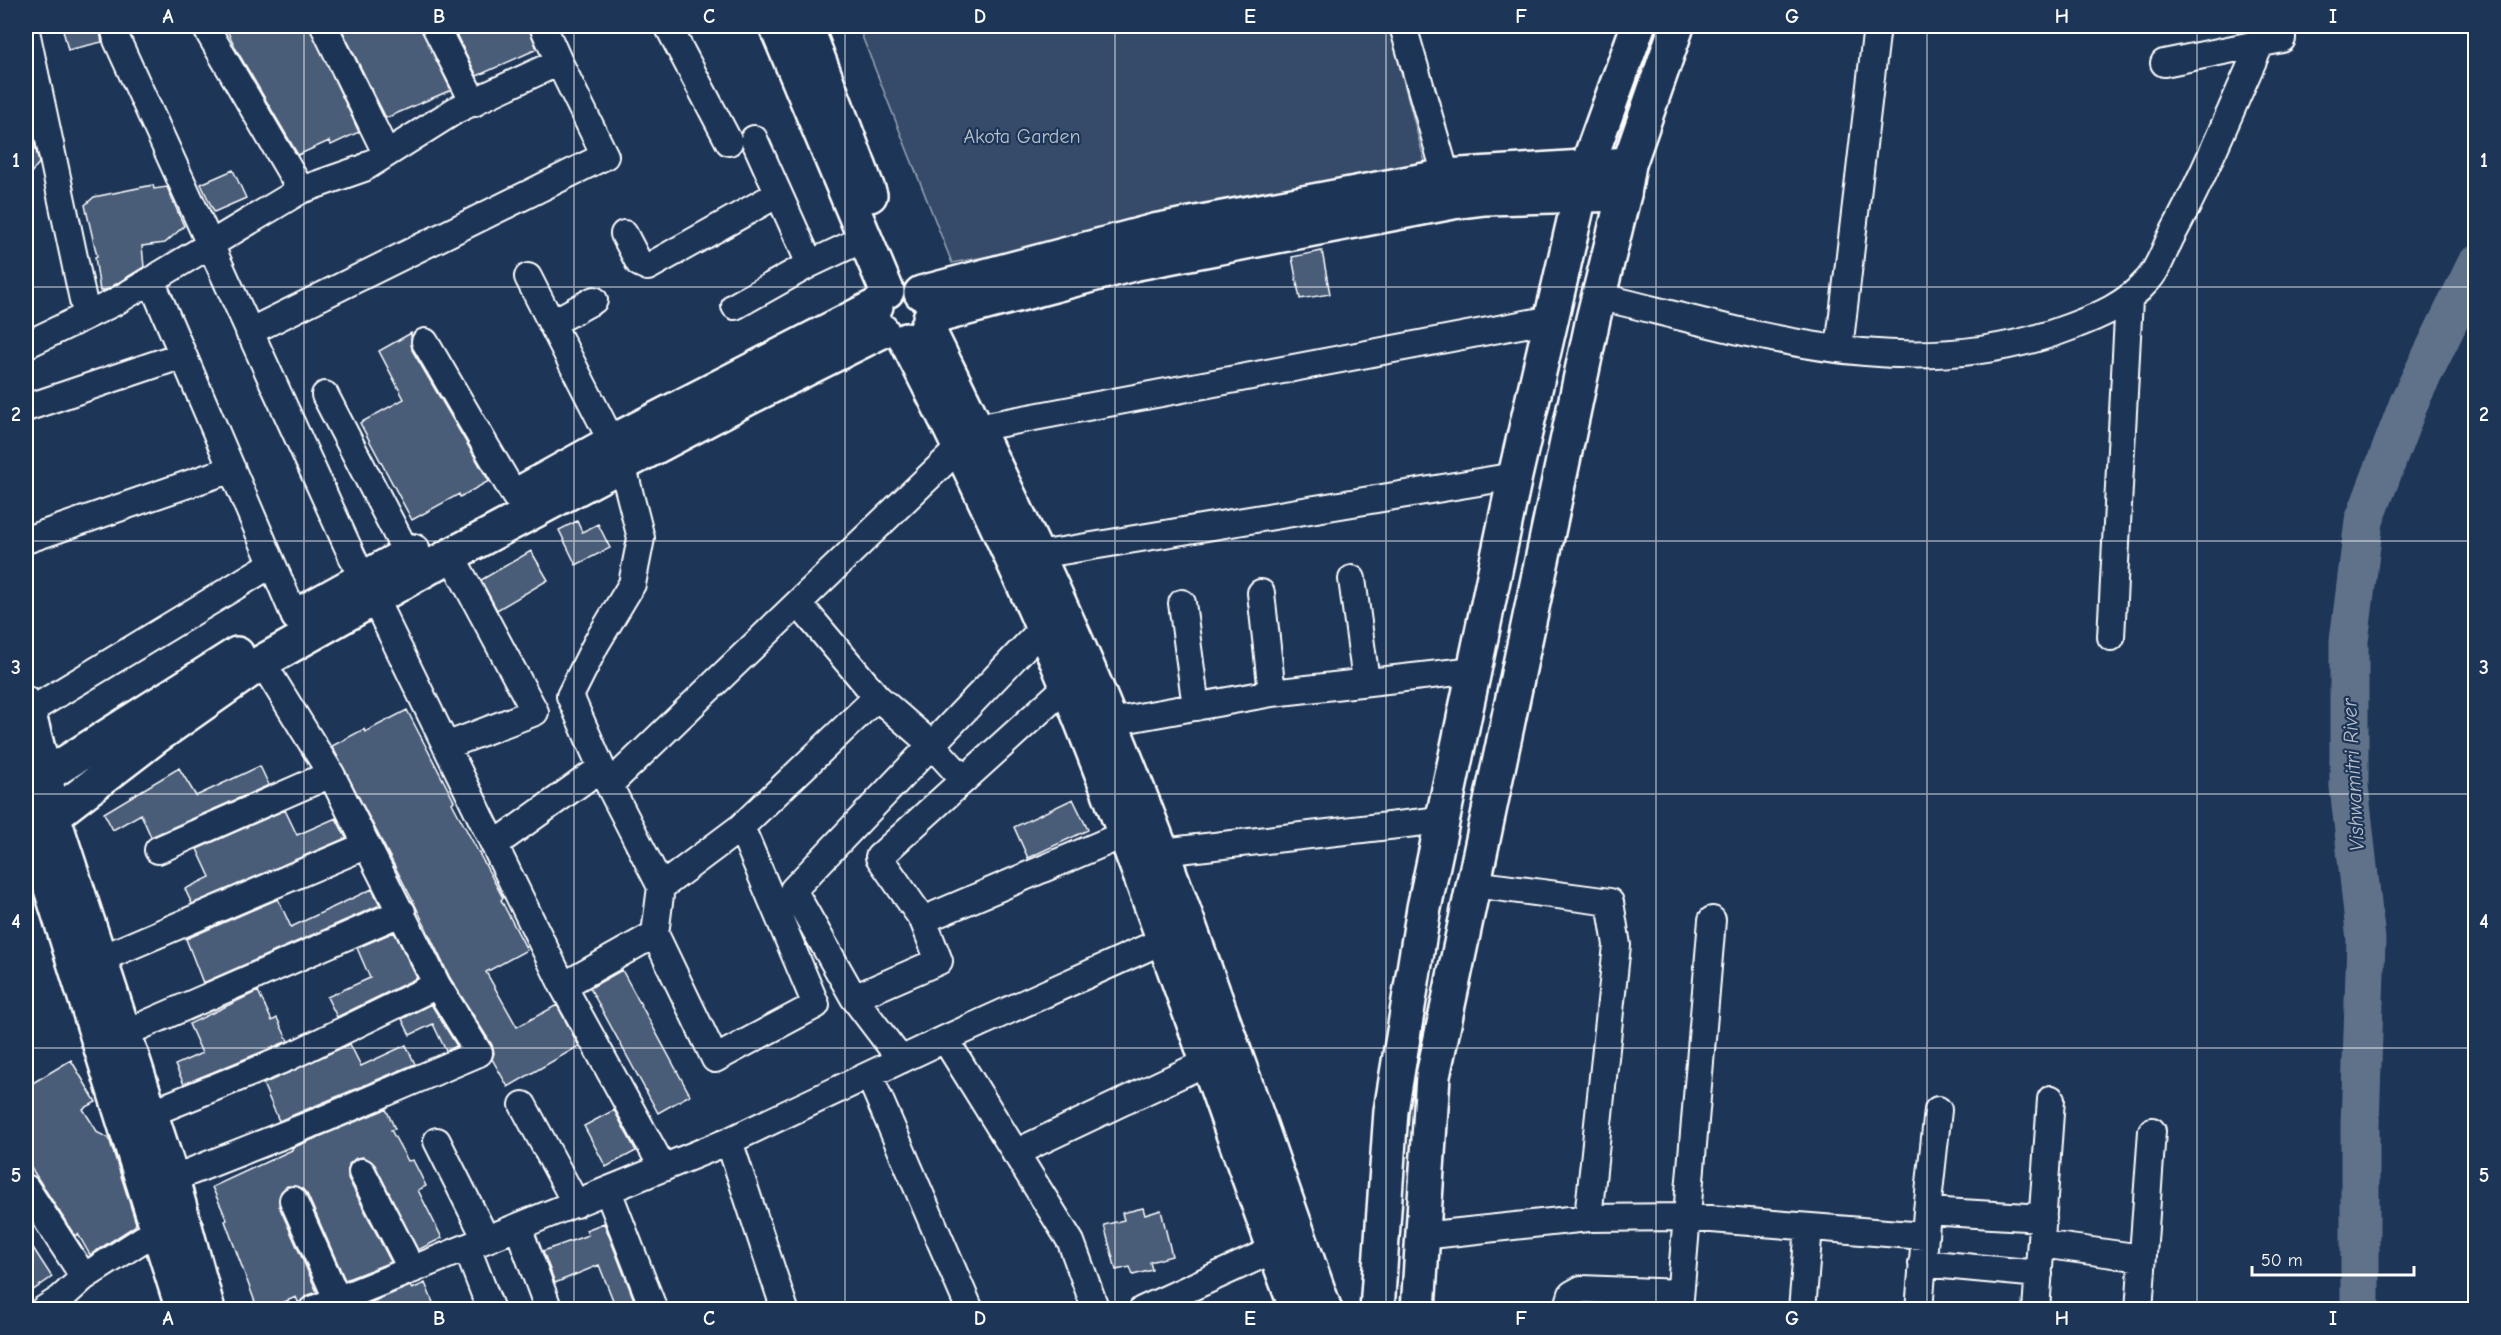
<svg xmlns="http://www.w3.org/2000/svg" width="2501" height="1335" viewBox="0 0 2501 1335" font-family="'Comic Neue',sans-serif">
<rect width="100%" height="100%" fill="#1d3557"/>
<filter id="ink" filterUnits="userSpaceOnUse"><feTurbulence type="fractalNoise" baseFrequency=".0167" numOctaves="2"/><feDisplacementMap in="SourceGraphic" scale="12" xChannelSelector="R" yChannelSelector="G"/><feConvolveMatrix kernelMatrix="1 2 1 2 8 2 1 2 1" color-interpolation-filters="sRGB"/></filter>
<g filter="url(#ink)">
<path fill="#364b69" stroke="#9aa5b4" stroke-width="1.5" d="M858 26H1389L1428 174 952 263Z"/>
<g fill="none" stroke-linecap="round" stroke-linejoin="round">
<path stroke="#617289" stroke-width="39" d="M2360 1310V1126L2366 940 2349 786V641L2364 521 2410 400 2476 265"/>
</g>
<path fill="#4a5d79" stroke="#fff" stroke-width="1.5" d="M62 26H99L102 42 68 50Z
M225 26H309L359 132 331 145 329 141 298 155 237 51Z
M340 26H420L451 90 386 118Z
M452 26H528L537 49 477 76Z
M26 106 39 163 26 179Z
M233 170 246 198 214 212 201 184Z
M153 185 154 189 167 187 184 226 165 243 142 246 144 267 108 289 100 291 95 257 97 256 85 205 94 197Z
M1322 251 1330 294 1300 299 1292 257Z
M411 333 412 350 489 481 460 497 459 494 412 520 360 423 404 399 379 351Z
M577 521 582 532 598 524 610 548 576 565 559 530Z
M531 551 548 580 497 610 481 580Z
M407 710 454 801 452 803 503 898 501 900 527 950 486 972 517 1027 557 1005 579 1046 508 1087 492 1059 494 1053 492 1045 450 978 415 905 332 746 364 729 365 732Z
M260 766 269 785 151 837 141 814 113 830 104 813 179 768 196 796Z
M1073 799 1088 830 1028 858 1014 827Z
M285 810 297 835 336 818 346 838 192 904 185 889 210 877 197 849Z
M372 889 380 905 203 983 186 939 278 899 291 927Z
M394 932 417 978 337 1017 327 997 370 978 357 948Z
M622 970 690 1095 658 1113 590 988Z
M258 991 272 1021 277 1018 288 1041 184 1084 175 1065 202 1053 189 1024Z
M431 1004 457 1046 446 1051 433 1024 410 1035 402 1019Z
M350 1044 361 1066 406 1045 415 1064 279 1121 263 1084Z
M71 1060 96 1102 83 1109 98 1133 109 1138 136 1223 135 1226 90 1255 78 1234 75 1236 26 1160V1087Z
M386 1109 395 1129 391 1130 408 1161 413 1160 426 1186 418 1190 442 1238 418 1250 375 1165 363 1157 356 1158 349 1164 348 1178 391 1262 345 1280 307 1194 301 1188 287 1186 281 1192 279 1206 317 1292 306 1296 299 1304 296 1297 265 1310H258L225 1221 227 1220 212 1187 292 1150V1148Z
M614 1110 636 1151 606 1167 584 1126Z
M1143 1208 1145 1215 1161 1210 1172 1256 1150 1262 1152 1270 1133 1275 1130 1267 1116 1270 1104 1225 1124 1220 1122 1213Z
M604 1223 638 1310H617L599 1265 555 1283 543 1251 588 1235 586 1230Z
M26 1237 52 1277 26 1295Z
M425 1283 436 1310H353L410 1286 412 1289Z"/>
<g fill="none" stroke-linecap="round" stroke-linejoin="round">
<defs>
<path id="street" d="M114 26 117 40 362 578
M205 26 301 190
M324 26 386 153
M435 26 474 103
M543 26 559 62
M668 26 729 142
M1403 26 1451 193
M26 31 86 314
M2164 63 2282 39V26
M754 139 810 264 865 238
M624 234 639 263 648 267 778 194
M528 277 612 442
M151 280 295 617
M1598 296C1755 334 1912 388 2070 327 2099 316 2126 305 2147 281 2158 270 2164 251 2171 237 2205 175 2231 108 2261 43
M735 306 810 264
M552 323 594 300
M425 342 515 496
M26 345 115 302 301 190 364 168 456 110 559 62 605 156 249 332
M1839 349 1877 26
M325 395 407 554
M26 408 183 355
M976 428 1552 319
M622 464 641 538 632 584 596 644 570 696 609 785 661 887
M26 540 232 469
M1038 555 1515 476
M1352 579 1366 681
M1261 593 1272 693
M374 598 563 986 663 1168
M798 603 877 697 932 745 964 780
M1182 603 1196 707
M2111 637 2129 299
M28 712 272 564
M1111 722 1272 693 1475 670
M446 746 535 712 451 555
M609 785 960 447
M494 845 601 768
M158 850 331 774
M1162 852 1441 820
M1474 884 1610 902 1617 945 1588 1218
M923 920 1125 834
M655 934 715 1059 816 1005 741 827
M100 959 367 845
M563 986 655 934 661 887 741 827 877 697
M854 998 939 961 923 920 879 857 1067 686
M123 1034 402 912
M945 1039 1071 1242 1096 1310
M901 1060 854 998 793 890 1042 629
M869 1075 970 1310
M523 1105 576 1204
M151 1113 287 1058 437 985
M437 1141 486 1239
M729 1141 785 1310
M1015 1153 1209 1061
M362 1172 412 1270
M172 1179 324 1119 479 1053 437 985 331 774 262 662
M26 1188 84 1277
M608 1191 654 1310
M293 1200 338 1301
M1927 1211 2043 1218
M518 1227 549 1310
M1422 1236 1588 1218 1686 1217 1924 1236
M2041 1244 2142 1258
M467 1248 491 1310
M1922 1263 2039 1274
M43 1310 60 1299 84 1277 173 1220
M312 1310 729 1141 945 1039 1162 941
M1142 1310 1275 1249
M1567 1310 1572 1294 1581 1289 1680 1293
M1679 1310 1712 920
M1802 1310 1809 1227
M1919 1310 1927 1211 1938 1110
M2036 1310 2051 1099
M2139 1310 2152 1131"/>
<path id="secondary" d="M776 26 887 291
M806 26 870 195
M921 293 1154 231 1446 176 1629 164
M930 318 1137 263 1453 202 1485 198 1624 194
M927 327C991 458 1056 588 1111 723 1190 915 1255 1114 1325 1310
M906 340C964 454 1020 570 1068 688 1151 893 1220 1103 1297 1310
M524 491 612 442 876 306
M298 615 413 551
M26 704 45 775 53 816 172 1179 208 1310
M26 788 237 654
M26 809 183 1310
M26 832 53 816 157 736 262 662 451 555 748 398 882 331"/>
<path id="primary" d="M1377 1310 1391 1111 1424 908 1515 476 1580 195 1587 167 1638 26
M1418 1310 1433 1076 1593 319 1624 194 1629 164 1677 26"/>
</defs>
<use href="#street" stroke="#fff" stroke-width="30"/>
<use href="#secondary" stroke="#fff" stroke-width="38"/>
<use href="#primary" stroke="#fff" stroke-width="38"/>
<use href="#street" stroke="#1d3557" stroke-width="26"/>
<use href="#secondary" stroke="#1d3557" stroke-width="33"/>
<use href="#primary" stroke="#1d3557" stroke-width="33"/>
</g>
</g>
<path fill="none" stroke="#fff" stroke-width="1.5" stroke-opacity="0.55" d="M304 26V1310M574 26V1310M845 26V1310M1115 26V1310M1386 26V1310M1656 26V1310M1927 26V1310M2197 26V1310M26 287H2476M26 541H2476M26 794H2476M26 1048H2476"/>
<g text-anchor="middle" stroke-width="4.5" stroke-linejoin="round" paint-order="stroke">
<g font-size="20" fill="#b9c0ca" stroke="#1d3557">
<text x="1022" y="143">Akota Garden</text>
</g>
<g font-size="21" font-style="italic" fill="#b8c0ca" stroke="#1d3557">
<text transform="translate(2353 775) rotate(-93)" y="7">Vishwamitri River</text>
</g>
</g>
<rect width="2501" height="1335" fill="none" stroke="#1d3557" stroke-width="66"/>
<path d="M2252 1266v9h162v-9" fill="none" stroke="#ffffff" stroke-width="3"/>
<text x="2261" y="1266" font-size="18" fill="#ffffff" stroke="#1d3557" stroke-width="4.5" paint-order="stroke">50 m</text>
<rect x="33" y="33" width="2435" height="1269" fill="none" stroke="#fff" stroke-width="2"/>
<g font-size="20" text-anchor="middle" font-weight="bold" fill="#fff">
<text x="168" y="23">A</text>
<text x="439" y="23">B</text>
<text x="709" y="23">C</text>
<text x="980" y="23">D</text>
<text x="1250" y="23">E</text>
<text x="1521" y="23">F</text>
<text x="1792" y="23">G</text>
<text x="2062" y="23">H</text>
<text x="2333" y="23">I</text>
<text x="16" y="167">1</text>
<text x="2484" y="167">1</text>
<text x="16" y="421">2</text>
<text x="2484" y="421">2</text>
<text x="16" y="674">3</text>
<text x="2484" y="674">3</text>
<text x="16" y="928">4</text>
<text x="2484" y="928">4</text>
<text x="16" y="1182">5</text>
<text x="2484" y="1182">5</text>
<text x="168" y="1325">A</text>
<text x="439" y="1325">B</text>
<text x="709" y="1325">C</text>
<text x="980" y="1325">D</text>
<text x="1250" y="1325">E</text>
<text x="1521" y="1325">F</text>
<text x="1792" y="1325">G</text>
<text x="2062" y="1325">H</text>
<text x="2333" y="1325">I</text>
</g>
</svg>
